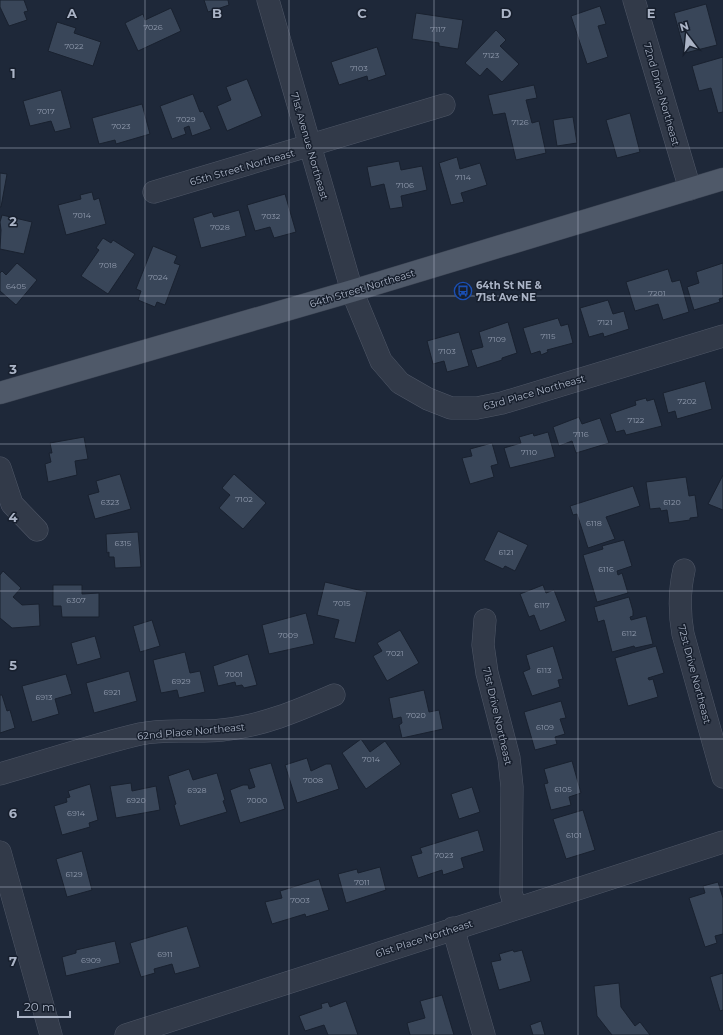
<svg xmlns="http://www.w3.org/2000/svg" width="723" height="1035" viewBox="0 0 723 1035" font-family="Montserrat,sans-serif">
<rect width="100%" height="100%" fill="#1e2839"/>
<path fill="#394659" stroke="#19212f" d="M0 0H24L28 11 24 12 27 20 9 26 0 7Z
M204 0H228L229 5 208 12Z
M706 4 717 45 685 53 674 13Z
M600 6 606 24 598 26 608 57 587 64 571 16Z
M171 8 181 31 138 51 125 23 143 14 145 20Z
M416 13 463 20 458 49 439 46V43L412 39Z
M57 22 76 28 74 33 101 42 93 66 48 51Z
M496 30 506 40 500 46 519 64 502 82 487 68 480 76 465 63Z
M377 47 386 75 368 81 367 76 339 85 331 62Z
M723 57V112L718 113 711 88 699 91 692 66Z
M247 79 262 116 227 131 217 106 231 100 226 87Z
M534 85 537 98 526 100 532 123 539 121 546 153 516 160 505 113 493 115 488 95Z
M61 90 71 128 55 132 51 121 30 126 23 101Z
M193 94 200 112 203 111 211 129 192 136 189 126 184 128 186 134 172 139 160 106Z
M142 104 150 134 116 144 115 140 99 144 92 118Z
M630 113 640 152 617 158 606 120Z
M573 117 577 143 557 146 553 120Z
M457 157 460 169 480 163 487 185 461 193 464 202 451 205 439 163Z
M399 161 401 170 422 166 427 190 401 196 403 207 390 209 384 184 371 187 367 167Z
M0 173 7 174 1 207H0Z
M92 192 94 200 99 198 106 224 66 235 58 205 81 199 80 195Z
M285 194 296 232 274 238 270 227 255 231 247 205Z
M239 210 246 236 201 248 193 218 212 212 214 217Z
M2 215 32 222 24 254 0 249 1 230 0 222Z
M103 238 111 243 113 240 135 254 108 294 81 276 99 250 96 248Z
M153 246 177 256 174 263 180 265 165 305 157 302 155 307 138 300 141 291 136 289Z
M17 263 37 280 16 305 0 291V273L2 271 6 275Z
M723 263V298L719 299 720 302 694 310 687 287 699 283 696 272Z
M668 269 672 282 680 280 689 312 663 320 658 304 635 311 626 282Z
M608 300 613 314 624 311 629 329 604 337 603 333 589 337 580 308Z
M558 318 561 326 568 324 573 343 547 350 548 352 541 355 540 351 531 354 523 328Z
M508 322 517 353 502 358V360L477 368 471 350 483 347 479 332Z
M459 332 469 366 447 372 444 361 433 364 427 341Z
M705 381 712 409 677 419 675 411 668 413 663 393Z
M646 398 647 401 654 399 662 426 626 435 624 430 616 432 610 414 636 405 635 401Z
M579 417 582 424 600 418 609 443 576 453 572 441 559 446 553 427Z
M548 432 555 457 510 468 504 448 521 443 519 437 533 433 534 436Z
M84 437 88 459 75 461 77 475 48 482 45 464 51 462 49 453H52L50 443Z
M492 443 498 464 491 466 494 477 470 484 462 458 472 456 470 449Z
M120 474 131 509 95 519 88 495 99 492 96 481Z
M234 474 266 503 243 529 219 508 230 495 222 488Z
M723 475V510L708 504Z
M686 477 689 496 695 495 698 517 690 518V520L669 523 667 510 661 511 660 508 650 509 646 482Z
M633 486 640 506 606 517 615 539 588 548 577 514 573 515 570 506Z
M498 531 528 545 515 571 505 566 503 569 484 560Z
M138 532 141 567 115 568 114 557H109V552L107 553 106 534Z
M624 540 632 566 617 571 618 575 622 573 628 593 597 602 583 555 603 549 602 546Z
M3 571 21 588 13 597 22 605 39 604 40 626 12 628 0 618V575Z
M325 582 367 592 355 643 334 638 339 620 317 615Z
M53 585H82V594L99 593V617H62L61 606H53Z
M543 585 546 593 554 590 566 621 540 631 534 615 529 617 520 594Z
M629 597 633 611V616L630 617 631 620 646 616 653 644 635 648 634 646 612 652 604 620 598 622 594 607Z
M306 613 314 644 269 654 262 625Z
M152 620 160 646 140 652 133 626Z
M400 630 419 663 387 681 373 656 382 651 377 643Z
M95 636 101 658 77 665 71 643Z
M553 646 563 679 558 680 560 687 532 696 523 672 530 669 526 655Z
M656 646 664 673 648 678 649 680 653 679 658 697 628 706 615 658Z
M185 652 190 673 200 671 205 692 179 698 177 690 161 693 153 660Z
M248 654 257 685 244 688 242 685 236 686 235 682 218 686 213 666Z
M129 671 137 701 94 713 86 683Z
M66 674 72 694 55 699 59 714 32 722 22 686Z
M424 690 429 712 439 710 443 729 402 738 399 725 402 723 401 717 393 719 389 698Z
M0 695H2L7 711 10 710 15 728 0 733Z
M561 701 566 718 560 719 565 734 555 737 557 744 535 750 524 712Z
M361 739 370 752 385 741 401 764 366 789 342 753Z
M307 758 311 771 326 764H331L339 789 297 803 285 765Z
M572 761 581 793 569 797 571 805 551 810 544 784 548 783 544 769Z
M271 763 285 809 240 823 230 790 243 785H248L249 789 255 787 249 769Z
M189 769 193 780 217 773 225 800 223 801 227 812 180 826 174 805 176 804 168 776Z
M131 783 132 791 156 786 160 810 116 818 110 786Z
M90 784 98 820 89 823 90 827 62 835 54 806 67 802 66 798 70 797 68 791Z
M472 787 480 812 459 819 451 794Z
M583 810 595 850 566 859 553 819Z
M478 830 484 851 461 858 464 868 443 875 442 870 418 878 411 856 422 853 420 848Z
M82 851 92 890 67 897 56 859Z
M380 867 386 890 346 903 338 874 357 869 358 873Z
M319 879 329 910 306 917 305 914 272 924 265 902 282 898 280 891Z
M718 882 723 898V934L715 936 717 943 705 947 689 898 705 893 703 886Z
M187 926 200 967 175 974 172 964 154 969 155 973 141 977 130 943Z
M115 941 120 963 66 976 62 957 76 953V950Z
M513 950 514 952 522 950 531 981 499 990 491 962 501 960 499 954Z
M723 973V1010L720 1011 710 977Z
M619 983 621 1007 635 1026 640 1022 650 1035H612L597 1016 594 986Z
M442 995 454 1035H410L407 1023 425 1018 420 1001Z
M346 1001 358 1035H328L324 1025 305 1031 299 1016 322 1008 321 1004 328 1002 330 1007Z
M541 1021 545 1035H533L530 1025Z"/>
<g fill="none" stroke-linecap="round" stroke-linejoin="round">
<defs>
<path id="minor" d="M268 0 352 291 381 361 400 383 428 399 451 408H477L502 403 723 336
M634 0 690 189
M154 192 444 105
M0 468 12 504 37 530
M684 570C679 592 679 611 683 634L723 777
M485 620 483 645 487 673 509 758 512 787 511 893 516 908
M0 774C46 761 93 745 140 734 167 728 195 733 222 730 262 726 297 711 334 695
M0 852 51 1035
M453 928 484 1035
M126 1035 723 842"/>
<path id="major" d="M0 393 352 291 723 179"/>
</defs>
<use href="#minor" stroke="#4f5767" stroke-width="23"/>
<use href="#major" stroke="#3b4352" stroke-width="23"/>
<use href="#minor" stroke="#323a49" stroke-width="22"/>
<use href="#major" stroke="#4f5969" stroke-width="22"/>
</g>
<path fill="none" stroke="#abb4c6" stroke-width="1" stroke-opacity="0.55" d="M145 0V1035M289 0V1035M434 0V1035M578 0V1035M0 148H723M0 296H723M0 444H723M0 591H723M0 739H723M0 887H723"/>
<defs>
<symbol id="bus-ring" viewBox="-11 -11 22 22"><circle r="9.5" fill="#171f2d" stroke="#1a4fb4" stroke-width="1.5"/><path d="M-5-6H5V4H4V6H2V4H-2V6H-4V4H-5ZM-3.5-4V0h7V-4ZM-3.5 1.2v1.5H-2V1.2ZM2 1.2v1.5H3.5V1.2Z" fill="#1a4fb4"/></symbol>
</defs>
<g fill-rule="evenodd">
<use href="#bus-ring" x="453" y="281" width="20" height="20"/>
</g>
<g text-anchor="middle" stroke-width="3" stroke-linejoin="round" paint-order="stroke">
<g font-size="8" fill="#8e98ab">
<text x="153" y="30">7026</text>
<text x="438" y="32">7117</text>
<text x="74" y="49">7022</text>
<text x="491" y="58">7123</text>
<text x="359" y="71">7103</text>
<text x="46" y="114">7017</text>
<text x="186" y="122">7029</text>
<text x="520" y="125">7126</text>
<text x="121" y="129">7023</text>
<text x="463" y="180">7114</text>
<text x="405" y="188">7106</text>
<text x="82" y="218">7014</text>
<text x="271" y="219">7032</text>
<text x="220" y="230">7028</text>
<text x="108" y="268">7018</text>
<text x="158" y="280">7024</text>
<text x="16" y="289">6405</text>
<text x="657" y="296">7201</text>
<text x="605" y="325">7121</text>
<text x="548" y="339">7115</text>
<text x="497" y="342">7109</text>
<text x="447" y="354">7103</text>
<text x="687" y="404">7202</text>
<text x="636" y="423">7122</text>
<text x="581" y="437">7116</text>
<text x="529" y="455">7110</text>
<text x="244" y="502">7102</text>
<text x="110" y="505">6323</text>
<text x="672" y="505">6120</text>
<text x="594" y="526">6118</text>
<text x="123" y="546">6315</text>
<text x="506" y="555">6121</text>
<text x="606" y="572">6116</text>
<text x="76" y="603">6307</text>
<text x="342" y="606">7015</text>
<text x="542" y="608">6117</text>
<text x="629" y="636">6112</text>
<text x="288" y="638">7009</text>
<text x="395" y="656">7021</text>
<text x="544" y="673">6113</text>
<text x="234" y="677">7001</text>
<text x="181" y="684">6929</text>
<text x="112" y="695">6921</text>
<text x="44" y="700">6913</text>
<text x="416" y="718">7020</text>
<text x="545" y="730">6109</text>
<text x="371" y="762">7014</text>
<text x="313" y="783">7008</text>
<text x="563" y="792">6105</text>
<text x="197" y="793">6928</text>
<text x="136" y="803">6920</text>
<text x="257" y="803">7000</text>
<text x="76" y="816">6914</text>
<text x="574" y="838">6101</text>
<text x="444" y="858">7023</text>
<text x="74" y="877">6129</text>
<text x="362" y="885">7011</text>
<text x="300" y="903">7003</text>
<text x="165" y="957">6911</text>
<text x="91" y="963">6909</text>
</g>
<g font-size="10" fill="#abb4c6" stroke="#171f2d">
<text transform="translate(662 94) rotate(74)" y="4">72nd Drive Northeast</text>
<text transform="translate(310 146) rotate(74)" y="4">71st Avenue Northeast</text>
<text transform="translate(242 167) rotate(-16)" y="4">65th Street Northeast</text>
<text transform="translate(362 288) rotate(-17)" y="4">64th Street Northeast</text>
<text transform="translate(534 392) rotate(-16)" y="4">63rd Place Northeast</text>
<text transform="translate(695 674) rotate(75)" y="4">72st Drive Northeast</text>
<text transform="translate(498 716) rotate(77)" y="4">71st Drive Northeast</text>
<text transform="translate(191 731) rotate(-5)" y="4">62nd Place Northeast</text>
<text transform="translate(424 938) rotate(-18)" y="4">61st Place Northeast</text>
</g>
<g font-size="10" font-weight="bold" fill="#abb4c6" stroke="#171f2d" text-anchor="start">
<text x="476" y="289">64th St NE &amp;<tspan x="476" dy="12">71st Ave NE</tspan></text>
</g>
</g>
<g font-size="13" text-anchor="middle" font-weight="bold" fill="#abb4c6" stroke="#171f2d" stroke-width="3" stroke-linejoin="round" paint-order="stroke">
<text x="72" y="18">A</text>
<text x="217" y="18">B</text>
<text x="362" y="18">C</text>
<text x="506" y="18">D</text>
<text x="651" y="18">E</text>
<text x="13" y="78">1</text>
<text x="13" y="226">2</text>
<text x="13" y="374">3</text>
<text x="13" y="522">4</text>
<text x="13" y="670">5</text>
<text x="13" y="818">6</text>
<text x="13" y="966">7</text>
</g>
<g transform="translate(687 36) rotate(344)" stroke="#171f2d" stroke-width="3" paint-order="stroke">
<path d="M0-3L7 15L0 10L-7 15Z" fill="#abb4c6"/>
<text y="-6" font-size="11" font-weight="bold" text-anchor="middle" fill="#abb4c6">N</text>
</g>
<path d="M18 1011v6h52v-6" fill="none" stroke="#abb4c6" stroke-width="2"/>
<text x="24" y="1011" font-size="12" fill="#abb4c6" stroke="#171f2d" stroke-width="3" paint-order="stroke">20 m</text>
</svg>
